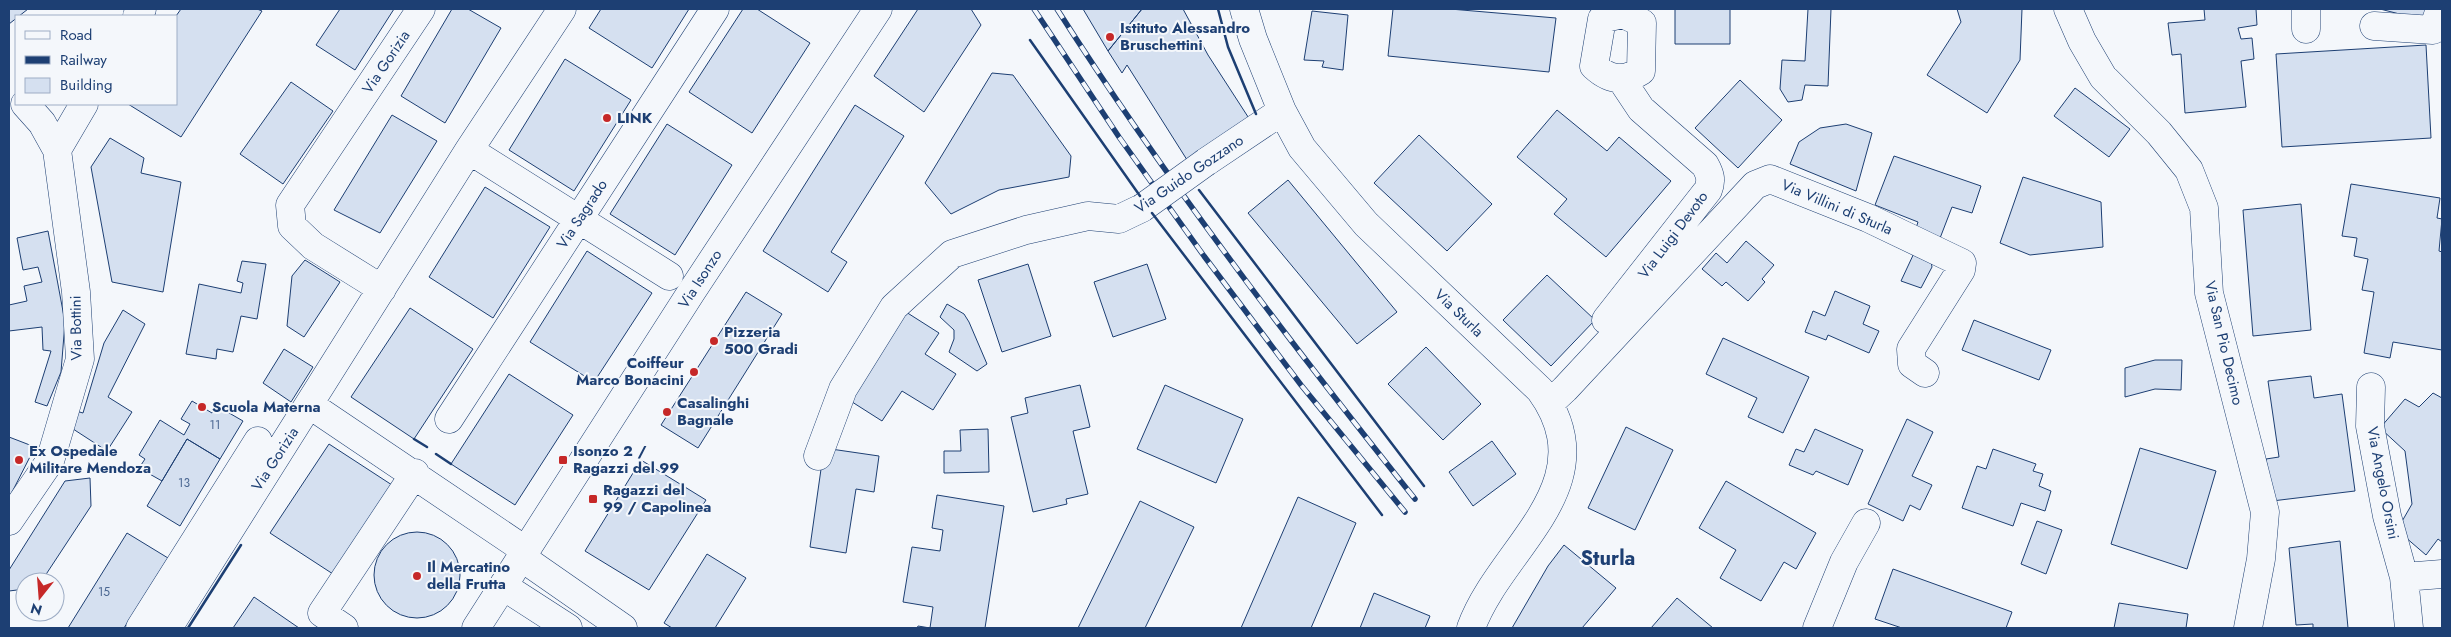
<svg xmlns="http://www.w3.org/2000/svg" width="2451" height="637" viewBox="0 0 2451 637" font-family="Jost,sans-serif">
<rect width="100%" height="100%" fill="#f4f7fb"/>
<path fill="#d5e0f0" stroke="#1d3f73" d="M9 9H28L9 24Z
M181 9H257L262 11 181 137 128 104H176V16Z
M340 9H394L355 70 316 45Z
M452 9H468L501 28 445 123 401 96Z
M601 9H689L652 68 589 28Z
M743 9H757L810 43 752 133 689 92Z
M918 9H971L981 25 924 112 874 76Z
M1083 9H1142L1108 51Z
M1142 9H1183L1208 55 1252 123 1189 163 1127 65 1122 73 1108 51Z
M1393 9H1450L1556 18 1549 72 1388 56Z
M1675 9H1730V44H1675Z
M1808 9H1831L1828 86 1805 85 1802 100 1788 102 1780 89 1782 60 1805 61Z
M1957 9H2022L2020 60 1987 113 1927 75 1961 22Z
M2204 9H2256L2257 25 2238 28 2241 39 2252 38 2254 59 2241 61 2246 107 2185 113 2181 54 2172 55 2168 23 2205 20Z
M2380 9H2430L2427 21Z
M1312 11 1348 15 1343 70 1322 67 1324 61 1304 60Z
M2426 45 2431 138 2282 147 2276 54Z
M565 59 631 100 574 191 509 150Z
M992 73 1013 75 1071 156 1069 177 999 190 951 214 925 183Z
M1740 80 1782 120 1738 168 1695 128Z
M291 82 333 111 283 184 240 154Z
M2075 88 2130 129 2109 157 2054 116Z
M855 105 904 136 831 252 847 262 828 292 763 251Z
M1557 110 1607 151 1619 137 1671 181 1606 257 1554 214 1567 199 1517 157Z
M392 115 437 141 380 233 334 210Z
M667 124 732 165 675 255 610 214Z
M1846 124 1872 133 1856 191 1790 164 1799 142 1820 128Z
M1419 135 1492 204 1447 251 1374 183Z
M110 138 144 158 141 173 181 182 163 292 112 282 91 167Z
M1894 156 1981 186 1972 213 1952 207 1937 246 1913 237 1918 222 1875 205Z
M2023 177 2101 202 2103 247 2030 255 2000 243Z
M1288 180 1397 312 1357 344 1248 213Z
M2351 184 2440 198 2437 218 2442 219 2439 251 2442 252V350L2393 342 2390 358 2364 353 2374 292 2362 290 2368 259 2354 256 2357 238 2342 236Z
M485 187 550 227 493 318 429 277Z
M2301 204 2311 330 2253 336 2243 210Z
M48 231 65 322 61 372 47 406 35 402 51 351 43 350 42 327 9 331V305L27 301 24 286 42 282 38 267 23 270 17 238Z
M1746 241 1774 265 1762 279 1765 282 1748 301 1726 282 1722 286 1702 269 1716 253 1727 263Z
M587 251 652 293 594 382 530 342Z
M1915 251 1931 261 1932 267 1921 288 1901 281Z
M305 260 340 282 304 337 287 326 292 276Z
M242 261 266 264 257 319 241 316 233 352 217 349 216 359 186 354 199 284 241 293 243 283 237 281Z
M1028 264 1051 336 1002 352 978 280Z
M1147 264 1166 319 1113 337 1094 282Z
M1547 275 1595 320 1551 366 1503 320Z
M1835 291 1870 306 1863 324 1879 331 1869 353 1828 335 1826 340 1805 332 1813 311 1825 316Z
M746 292 782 314 698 448 661 425Z
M947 304 964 314 969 322 987 364 977 371 949 352 954 339V330L940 317Z
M410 308 473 349 414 439 351 397Z
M123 310 145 324 108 397 132 412 107 451 70 427 76 411 83 413 104 343Z
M906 312 939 333 925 354 956 374 933 410 902 391 882 421 849 400Z
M1974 320 2051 350 2039 380 1962 350Z
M1723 338 1809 377 1783 433 1748 417 1757 398 1706 374Z
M1426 347 1481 404 1443 440 1388 384Z
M284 349 313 367 291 402 263 383Z
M2155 360H2182L2181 390 2155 389 2125 397V368Z
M509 374 573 415 515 505 451 464Z
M2311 376 2314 398 2342 394 2355 491 2272 501 2266 459 2279 457 2268 381Z
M1080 385 1090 427 1073 431 1088 494 1066 499 1067 504 1033 512 1011 417 1028 413 1025 398Z
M1165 385 1243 419 1216 483 1137 449Z
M2433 393 2442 398V542L2438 539 2426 555 2397 530 2412 504 2405 451 2380 428 2405 399 2419 407Z
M192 401 212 413 217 406 243 421 220 459 187 439 162 481 139 468 145 459 139 455 160 420 184 435 190 424 181 419Z
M1907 419 1933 432 1912 476 1932 485 1920 510 1910 505 1903 521 1868 504Z
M1626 427 1673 450 1635 530 1588 508Z
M988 429 989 472 944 473V451H961L960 430Z
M1815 429 1863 450 1848 485 1816 471 1813 475 1789 465 1796 449 1804 452Z
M9 437 35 447 9 498Z
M187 439 220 459 180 526 147 506Z
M1492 441 1516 474 1473 506 1449 472Z
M329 444 392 485 333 574 270 533Z
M824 448 879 456 874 492 856 489 846 553 810 547Z
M2140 448 2216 471 2187 569 2111 544Z
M1993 449 2036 464 2033 471 2043 474 2039 486 2051 491 2045 511 2021 503 2013 526 1962 508 1977 466 1986 469Z
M641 460 706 500 649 590 585 551Z
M90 478 91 506 41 582H25V589L9 591V570L65 481Z
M1726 481 1816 533 1796 569 1784 562 1761 601 1720 578 1736 550 1699 528Z
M937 495 1004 506 985 628H917L918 626 930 628 933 607 903 602 912 547 940 551 943 530 932 528Z
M1298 497 1356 523 1311 628H1241Z
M1140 501 1194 527 1145 628H1078Z
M2037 521 2062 530 2046 574 2021 564Z
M374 575a43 43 0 1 1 86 0a43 43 0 1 1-86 0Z
M127 533 168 558 124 628H68Z
M2340 541 2348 628H2313V624L2296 625 2289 548Z
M1564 545 1616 588 1582 628H1512L1548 566Z
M707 554 746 578 715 628H672L664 623Z
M1893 569 2012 612 2006 628H1902L1875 619Z
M1374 593 1430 616 1425 628H1360Z
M254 597 299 628H233Z
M1677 598 1713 628H1651Z
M2119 603 2188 614 2186 628H2114Z"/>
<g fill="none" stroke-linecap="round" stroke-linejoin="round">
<defs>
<path id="minor" d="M1244 9 1253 39 1282 111 1302 148 1366 224 1540 390C1609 485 1500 547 1471 628
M2068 9 2082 41 2103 77 2159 133 2189 170 2204 208 2209 293 2265 512 2261 559 2248 628
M2306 9V29
M1623 14 1642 23 1641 71C1624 82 1609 80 1594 66L1602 19Z
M137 16 142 9
M2374 26 2433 30 2440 9
M57 150 84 104
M469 150 669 276
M1206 162 1282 111
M382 289 313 246 292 226 290 205 421 9
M1606 320 1708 190C1712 180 1710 174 1705 165L1641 109 1621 79
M2371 387 2370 426 2387 516 2404 577
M1550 403 1565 389 1755 185 1770 179 1868 218 1962 263 1961 270 1911 349 1912 364 1925 373
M310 405 525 550
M449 419 715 9
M818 456 843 389 894 307 952 254 1026 230 1088 216 1119 219 1142 208
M9 521 50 461 80 359 76 292 57 150 42 123 25 104
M521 557 623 628
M503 586 568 628
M140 628 258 441
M168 628 469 150 562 9
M344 628 322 613 415 473
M1817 628 1844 562 1866 523
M2409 628 2404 577 2442 574"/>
<path id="major" d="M476 628 692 291 878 9"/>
</defs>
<use href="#minor" stroke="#1d3f73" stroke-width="29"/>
<use href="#major" stroke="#1d3f73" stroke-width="29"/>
<use href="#minor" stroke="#f4f7fb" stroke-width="28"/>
<use href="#major" stroke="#f4f7fb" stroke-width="28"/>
<defs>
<path id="rail" d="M1034 9 1119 137 1204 256 1301 385 1405 512
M1057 9C1166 180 1289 341 1415 499"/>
</defs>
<use href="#rail" stroke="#1d3f73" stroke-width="5.5"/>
<use href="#rail" stroke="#f4f7fb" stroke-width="4" stroke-dasharray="11" stroke-linecap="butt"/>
<defs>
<path id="minor-bridge" d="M1142 208 1206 162"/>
</defs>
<use href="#minor-bridge" stroke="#1d3f73" stroke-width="29" stroke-linecap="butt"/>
<use href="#minor-bridge" stroke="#f4f7fb" stroke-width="28"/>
<path stroke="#1d3f73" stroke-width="2.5" d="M1218 9 1228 47 1256 114
M1030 40 1140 196
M1199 190 1424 486
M1152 213 1382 515
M414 439 427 447
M436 454 451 464
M188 628 241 545"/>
</g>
<g fill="#c62828" stroke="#f4f7fb" stroke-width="2">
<circle cx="1110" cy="37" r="5"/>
<circle cx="607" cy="118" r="5"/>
<circle cx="714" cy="341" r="5"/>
<circle cx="694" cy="372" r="5"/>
<circle cx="202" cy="407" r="5"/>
<circle cx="667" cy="412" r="5"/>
<circle cx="19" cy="460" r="5"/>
<rect x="558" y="455" width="10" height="10" rx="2.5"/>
<rect x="588" y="494" width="10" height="10" rx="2.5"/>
<circle cx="417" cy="576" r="5"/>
</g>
<g text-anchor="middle" stroke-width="4" stroke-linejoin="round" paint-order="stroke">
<g font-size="12" fill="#4b6792">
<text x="215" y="429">11</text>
<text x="184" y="487">13</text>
<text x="104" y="596">15</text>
</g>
<g font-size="15" font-weight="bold" fill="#1d3f73" stroke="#f4f7fb" text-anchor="start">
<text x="1120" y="33">Istituto Alessandro<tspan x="1120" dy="17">Bruschettini</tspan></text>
<text x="617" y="123">LINK</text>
<text x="724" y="337">Pizzeria<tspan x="724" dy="17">500 Gradi</tspan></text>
<text x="684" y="368" text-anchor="end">Coiffeur<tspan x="684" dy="17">Marco Bonacini</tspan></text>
<text x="677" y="408">Casalinghi<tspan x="677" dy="17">Bagnale</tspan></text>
<text x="212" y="412">Scuola Materna</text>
<text x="29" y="456">Ex Ospedale<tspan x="29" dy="17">Militare Mendoza</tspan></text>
<text x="573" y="456">Isonzo 2 /<tspan x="573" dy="17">Ragazzi del 99</tspan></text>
<text x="603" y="495">Ragazzi del<tspan x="603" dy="17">99 / Capolinea</tspan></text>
<text x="427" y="572">Il Mercatino<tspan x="427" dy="17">della Frutta</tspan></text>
</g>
<g font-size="15" fill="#1d3f73" stroke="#f4f7fb">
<text transform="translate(386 62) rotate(-56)" y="5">Via Gorizia</text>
<text transform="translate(1189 174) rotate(-34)" y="5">Via Guido Gozzano</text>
<text transform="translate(1837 207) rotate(23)" y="5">Via Villini di Sturla</text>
<text transform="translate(582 214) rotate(-57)" y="5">Via Sagrado</text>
<text transform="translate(1673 235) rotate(-53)" y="5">Via Luigi Devoto</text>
<text transform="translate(700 279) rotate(-57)" y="5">Via Isonzo</text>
<text transform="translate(1459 313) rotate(44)" y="5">Via Sturla</text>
<text transform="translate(76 328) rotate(-91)" y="5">Via Bottini</text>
<text transform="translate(2224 343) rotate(77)" y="5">Via San Pio Decimo</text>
<text transform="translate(275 459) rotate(-57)" y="5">Via Gorizia</text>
<text transform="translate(2383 483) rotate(79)" y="5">Via Angelo Orsini</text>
</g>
<g font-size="20" font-weight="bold" fill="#1d3f73" stroke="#f4f7fb">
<text x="1608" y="565">Sturla</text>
</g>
</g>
<rect width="2451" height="637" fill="none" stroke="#1d3f73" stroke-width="20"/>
<rect x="15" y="15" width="162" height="90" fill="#f4f7fb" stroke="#9eadc5"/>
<rect x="25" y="31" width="25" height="8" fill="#f4f7fb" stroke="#9eadc5"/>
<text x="60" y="40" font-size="15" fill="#1d3f73">Road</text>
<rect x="25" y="56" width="25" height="8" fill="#1d3f73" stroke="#9eadc5"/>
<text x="60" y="65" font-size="15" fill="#1d3f73">Railway</text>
<rect x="25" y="78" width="25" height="15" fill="#d5e0f0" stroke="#9eadc5"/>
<text x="60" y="90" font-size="15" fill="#1d3f73">Building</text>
<g transform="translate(40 597) rotate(197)"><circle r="24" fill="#f4f7fb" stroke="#9eadc5"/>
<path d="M0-4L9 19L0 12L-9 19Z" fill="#c62828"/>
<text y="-8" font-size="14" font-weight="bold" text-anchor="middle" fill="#1d3f73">N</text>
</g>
</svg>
